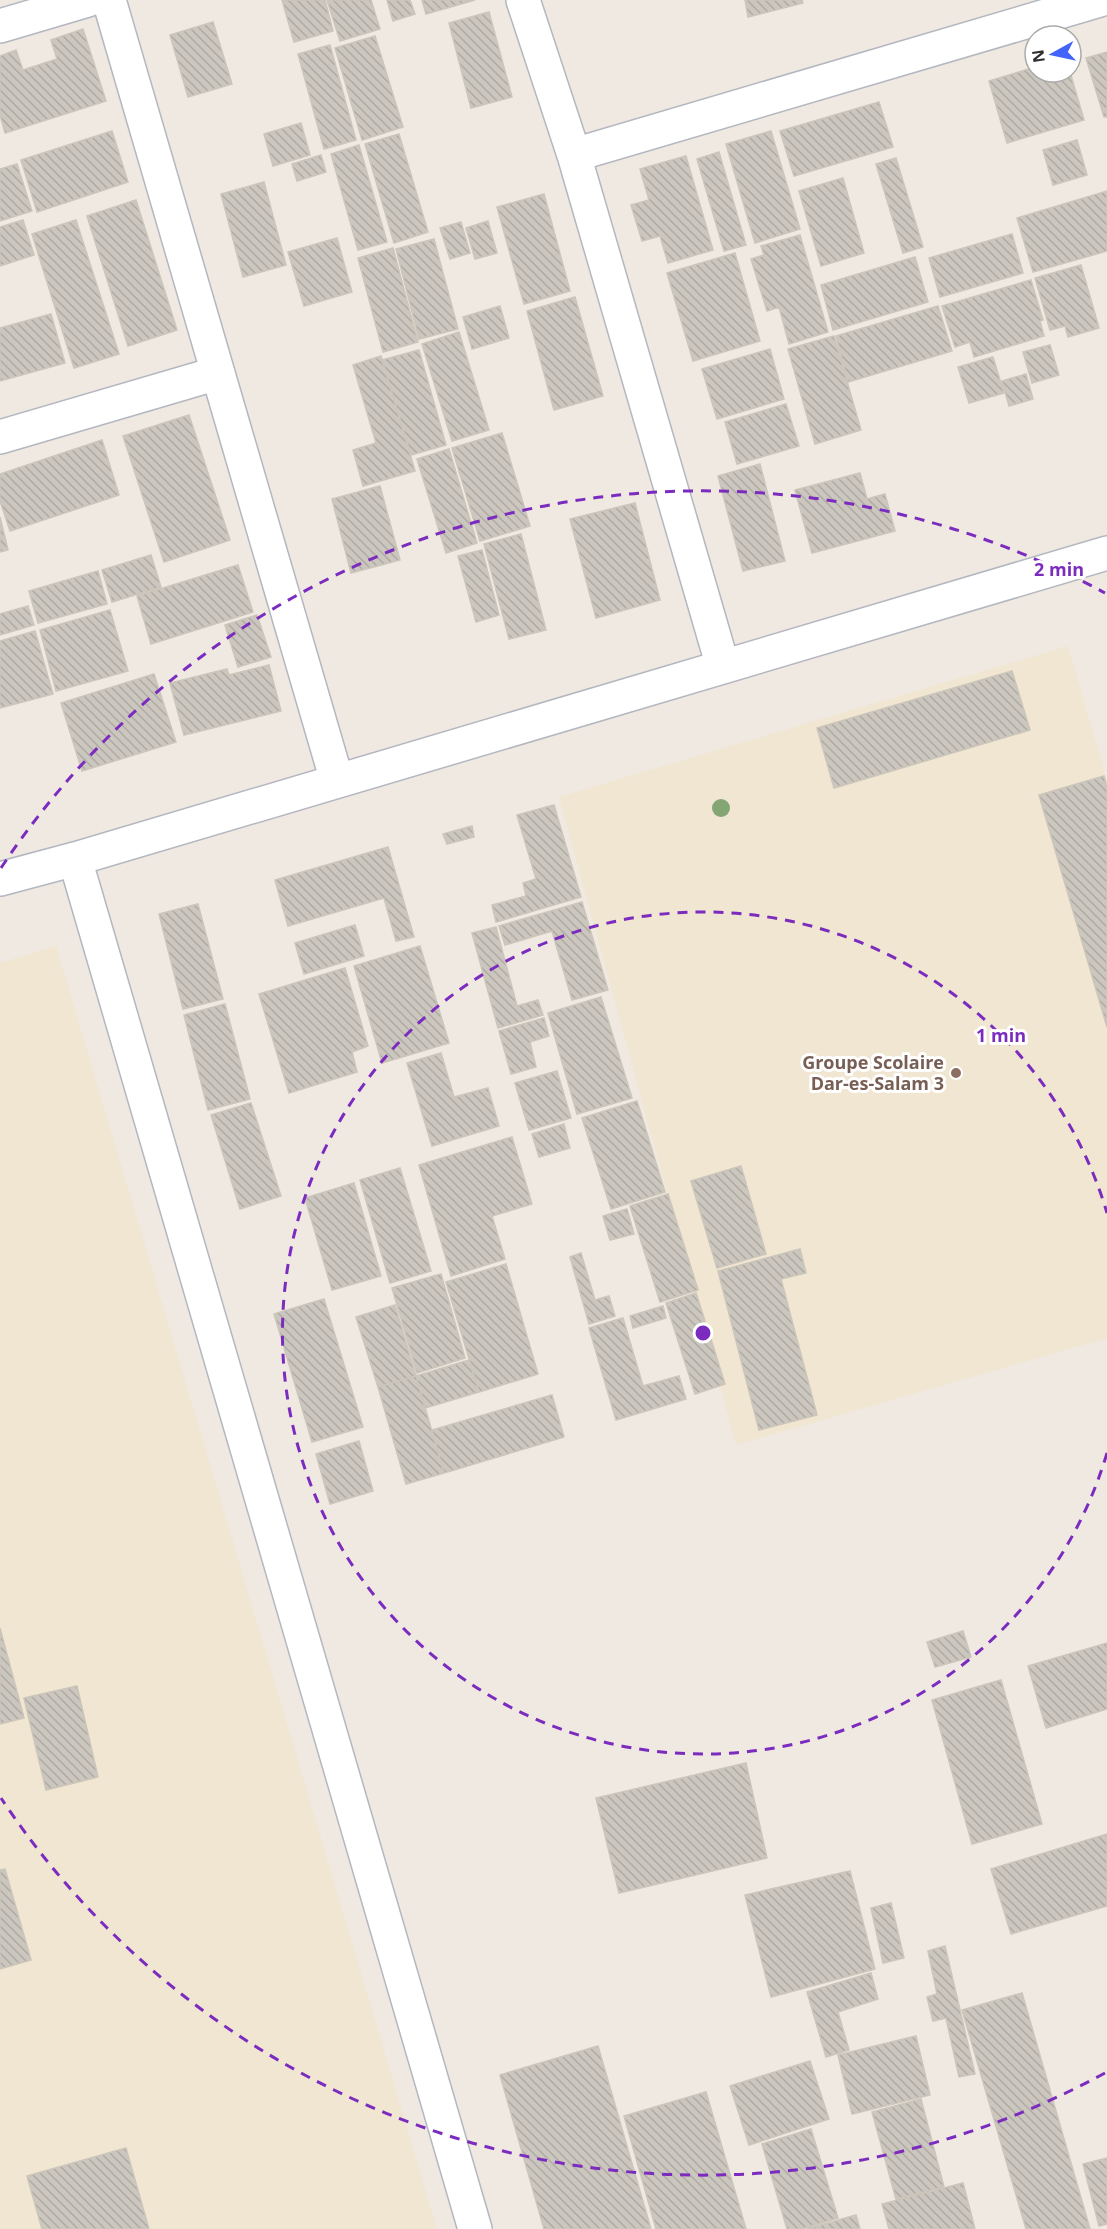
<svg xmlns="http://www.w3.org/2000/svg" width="1107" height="2229" viewBox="0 0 1107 2229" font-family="'Open Sans',sans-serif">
<defs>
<pattern id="building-back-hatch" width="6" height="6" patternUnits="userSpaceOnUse" patternTransform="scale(1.5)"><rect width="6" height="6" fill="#cbc7bf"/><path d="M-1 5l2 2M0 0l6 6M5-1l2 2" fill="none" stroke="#afaba4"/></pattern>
</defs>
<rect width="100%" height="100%" fill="#efe9e1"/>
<path fill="#f0e6d1" d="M1068 646 1107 781V1338L736 1445 559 797Z
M56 946 437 2229H0V963Z"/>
<path fill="url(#building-back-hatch)" stroke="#cbc5ba" stroke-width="1.5" d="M282 0H325L333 31 294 42Z
M327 0H371L380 29 340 41Z
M387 0H410L415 14 393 21Z
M422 0H475L426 14Z
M745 0H802L803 3 748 17Z
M489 12 512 97 471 108 449 23Z
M213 22 232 84 188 97 170 35Z
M83 29 106 101 5 133 0 115V56L16 50 23 70 57 59 51 40Z
M375 36 403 127 362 140 335 48Z
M330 45 356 140 324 149 298 54Z
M1107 52V117H1104L1086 58Z
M1035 67V72H1070L1084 120 1007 143 989 81Z
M879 102 893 147 794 176 780 131Z
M301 123 310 155 273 166 264 134Z
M112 131 128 182 37 212 21 160Z
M771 131 800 229 755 243 726 144Z
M399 134 428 232 394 243 365 144Z
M1077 140 1087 175 1053 185 1043 150Z
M359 145 387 242 358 250 331 154Z
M719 152 746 245 724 251 697 159Z
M321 155 326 172 297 181 292 164Z
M686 156 713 250 668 263 660 236 642 241 631 205 649 200 640 169Z
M896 158 923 247 903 253 876 164Z
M17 164 32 211 0 221V169Z
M843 178 864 253 821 266 799 191Z
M264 182 286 265 243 277 221 194Z
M1107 191V251L1033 272 1017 218Z
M544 194 570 291 524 304 497 207Z
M136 200 177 330 128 346 87 216Z
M23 220 34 255 0 266V227Z
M76 220 119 354 74 368 32 234Z
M488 221 497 253 475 259 466 228Z
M461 222 470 253 450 259 440 228Z
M1012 234 1023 273 940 297 929 258Z
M800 235 828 332 789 344 779 307 767 311 751 259 764 255 761 246Z
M337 238 352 292 304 306 288 252Z
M434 239 458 329 419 339 396 249Z
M393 248 418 342 383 352 358 258Z
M735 253 760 341 693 361 667 273Z
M915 257 928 302 833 330 821 285Z
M1081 265 1099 328 1068 337 1065 326 1050 330 1035 278Z
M1031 280 1043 320 1040 321 1044 336 974 357 970 342 955 347 942 306Z
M575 297 603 396 554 410 527 311Z
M500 306 509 338 472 349 463 317Z
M938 306 952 351 848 382 836 336Z
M51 314 65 363 0 381V328Z
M459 332 489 430 452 441 422 344Z
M834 336 861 430 815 444 788 349Z
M1050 345 1059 375 1032 383 1023 352Z
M770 349 784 399 717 419 702 369Z
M419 350 446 445 411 455 382 360Z
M381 356 415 471 363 486 353 450 376 443 353 365Z
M993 357 1004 393 969 403 958 367Z
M1026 374 1033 399 1009 406 1002 381Z
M786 404 799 446 737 464 725 422Z
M189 415 230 540 164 562 123 436Z
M502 433 530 526 480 541 452 448Z
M102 440 119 495 10 531 0 501V474Z
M449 449 477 543 446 553 417 459Z
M760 464 785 561 743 571 718 476Z
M860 473 867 499 885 494 895 531 812 553 795 490Z
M380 486 400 560 351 573 332 499Z
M635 503 660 600 596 618 570 519Z
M0 517 8 550 0 552Z
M521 534 546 630 509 639 484 544Z
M482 550 499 615 476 622 458 556Z
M151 555 161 587 112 602 102 570Z
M238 565 253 612 151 644 137 596Z
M98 571 107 604 38 623 29 591Z
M28 606 34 625 0 635V614Z
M110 610 128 671 56 691 40 630Z
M257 615 271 657 238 667 225 625Z
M35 631 53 694 0 708V641Z
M269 665 281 711 184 735 170 683 227 669 229 675Z
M1012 671 1030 730 834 788 817 728Z
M154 674 176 742 82 771 61 703Z
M1104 776 1107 787V1027L1039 795Z
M554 805 581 897 496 922 492 905 526 896 523 883 536 879 517 815Z
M472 826 474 837 447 844 443 834Z
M388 847 414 937 396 941 384 898 288 926 275 880Z
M582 902 608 990 572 1000 552 931 505 945 499 926Z
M198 904 223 999 183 1009 159 914Z
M355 925 364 956 304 974 295 943Z
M496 927 517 1006 538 1000 543 1015 498 1028 472 933Z
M420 946 449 1043 382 1063 354 966Z
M345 968 368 1046 352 1052 357 1072 289 1093 259 994Z
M601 997 632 1098 577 1114 548 1013Z
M225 1004 250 1099 208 1110 184 1015Z
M544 1018 549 1036 530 1042 536 1067 511 1074 499 1031Z
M441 1053 454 1097 488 1088 499 1126 432 1146 407 1063Z
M557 1071 571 1118 529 1130 515 1083Z
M637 1101 665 1192 611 1209 582 1118Z
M251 1103 281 1196 240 1209 211 1115Z
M564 1124 570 1148 539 1157 532 1134Z
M512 1137 532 1204 492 1216 505 1259 451 1276 419 1165Z
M741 1166 766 1254 717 1268 691 1181Z
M400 1168 431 1271 390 1283 360 1180Z
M354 1183 381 1276 332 1290 305 1198Z
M668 1194 698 1290 660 1302 630 1206Z
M627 1209 634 1234 610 1240 603 1216Z
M800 1249 806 1273 781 1279 817 1415 759 1430 718 1271Z
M581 1253 595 1300 609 1296 615 1316 589 1324 570 1257Z
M506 1264 538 1374 479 1392 446 1282Z
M441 1274 465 1358 417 1373 392 1288Z
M696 1293 705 1321 698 1324 702 1335 709 1333 725 1384 695 1394 666 1303Z
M324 1299 363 1427 312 1442 274 1314Z
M395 1305 416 1376 378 1387 356 1317Z
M663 1306 666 1318 633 1328 630 1316Z
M623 1318 643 1386 679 1376 686 1399 616 1420 589 1328Z
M469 1360 479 1392 425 1408 416 1376Z
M416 1376 444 1473 406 1484 378 1387Z
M552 1395 564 1437 444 1473 432 1430Z
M359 1441 373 1491 330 1504 316 1454Z
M0 1628 24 1718 0 1724Z
M963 1631 971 1657 935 1667 927 1642Z
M1107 1643V1709L1046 1728 1028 1666Z
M1001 1680 1042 1824 972 1844 932 1700Z
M77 1686 98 1777 46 1790 24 1698Z
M746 1763 767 1858 619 1893 596 1798Z
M1107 1834V1906L1011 1934 991 1869Z
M5 1869 31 1960 0 1969V1870Z
M850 1871 875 1969 771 1997 745 1895Z
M891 1903 904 1958 883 1963 871 1908Z
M945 1946 975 2074 959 2077 946 2018 933 2021 927 1997 937 1994 928 1951Z
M871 1973 878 1999 838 2012 849 2050 826 2057 807 1992Z
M1022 1993 1090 2229H1026L962 2010Z
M916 2036 930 2095 852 2114 838 2055Z
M598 2046 651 2229H544L500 2075Z
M810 2061 829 2119 749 2145 730 2086Z
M706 2092 746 2229H656L624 2116Z
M921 2099 944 2187 896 2199 872 2112Z
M811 2129 838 2218 802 2229H787L762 2144Z
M126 2148 149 2229H42L27 2176Z
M1107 2158V2224L1099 2226 1083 2164Z
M963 2183 975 2229H889L882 2204Z
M856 2215 860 2229H807Z"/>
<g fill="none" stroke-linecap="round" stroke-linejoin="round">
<defs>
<path id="minor" d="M109 0 337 781
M523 0 574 155 723 667
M0 26 88 0
M574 155 1100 0
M0 437 218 373
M75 859 475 2229
M0 879 75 859 1107 553"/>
</defs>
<use href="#minor" stroke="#b4b7c1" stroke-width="36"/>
<use href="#minor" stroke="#fff" stroke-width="33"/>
</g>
<circle fill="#84a574" cx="721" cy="808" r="9"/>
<g fill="none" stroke="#7b2cbf" stroke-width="3" stroke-dasharray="10 8">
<path d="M1107 1453A421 421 0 1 1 1107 1213"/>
<path d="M1105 2073A842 842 0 0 1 1 1798M1 868A842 842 0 0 1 1105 593"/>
</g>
<circle fill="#8d6e63" stroke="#fff" stroke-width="2" cx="956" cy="1073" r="6"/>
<g text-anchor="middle" stroke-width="6" stroke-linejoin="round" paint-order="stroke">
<g font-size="18" font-weight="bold" fill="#785e54" stroke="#fff" text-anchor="end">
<text x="944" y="1069">Groupe Scolaire<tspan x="944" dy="21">Dar-es-Salam 3</tspan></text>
</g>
</g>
<circle cx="703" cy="1333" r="9" fill="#7b2cbf" stroke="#fff" stroke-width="3"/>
<g font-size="18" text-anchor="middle" font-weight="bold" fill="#7b2cbf" stroke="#fff" stroke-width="6" stroke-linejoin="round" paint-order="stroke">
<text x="1059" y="576">2 min</text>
<text x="1001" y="1042">1 min</text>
</g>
<g transform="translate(1053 54) rotate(262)"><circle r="28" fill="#ffffff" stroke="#ababab" stroke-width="1.5"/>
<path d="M0-4.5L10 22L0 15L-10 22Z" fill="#4264fb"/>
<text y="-9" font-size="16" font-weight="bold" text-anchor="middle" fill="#2e2e2e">N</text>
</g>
</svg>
